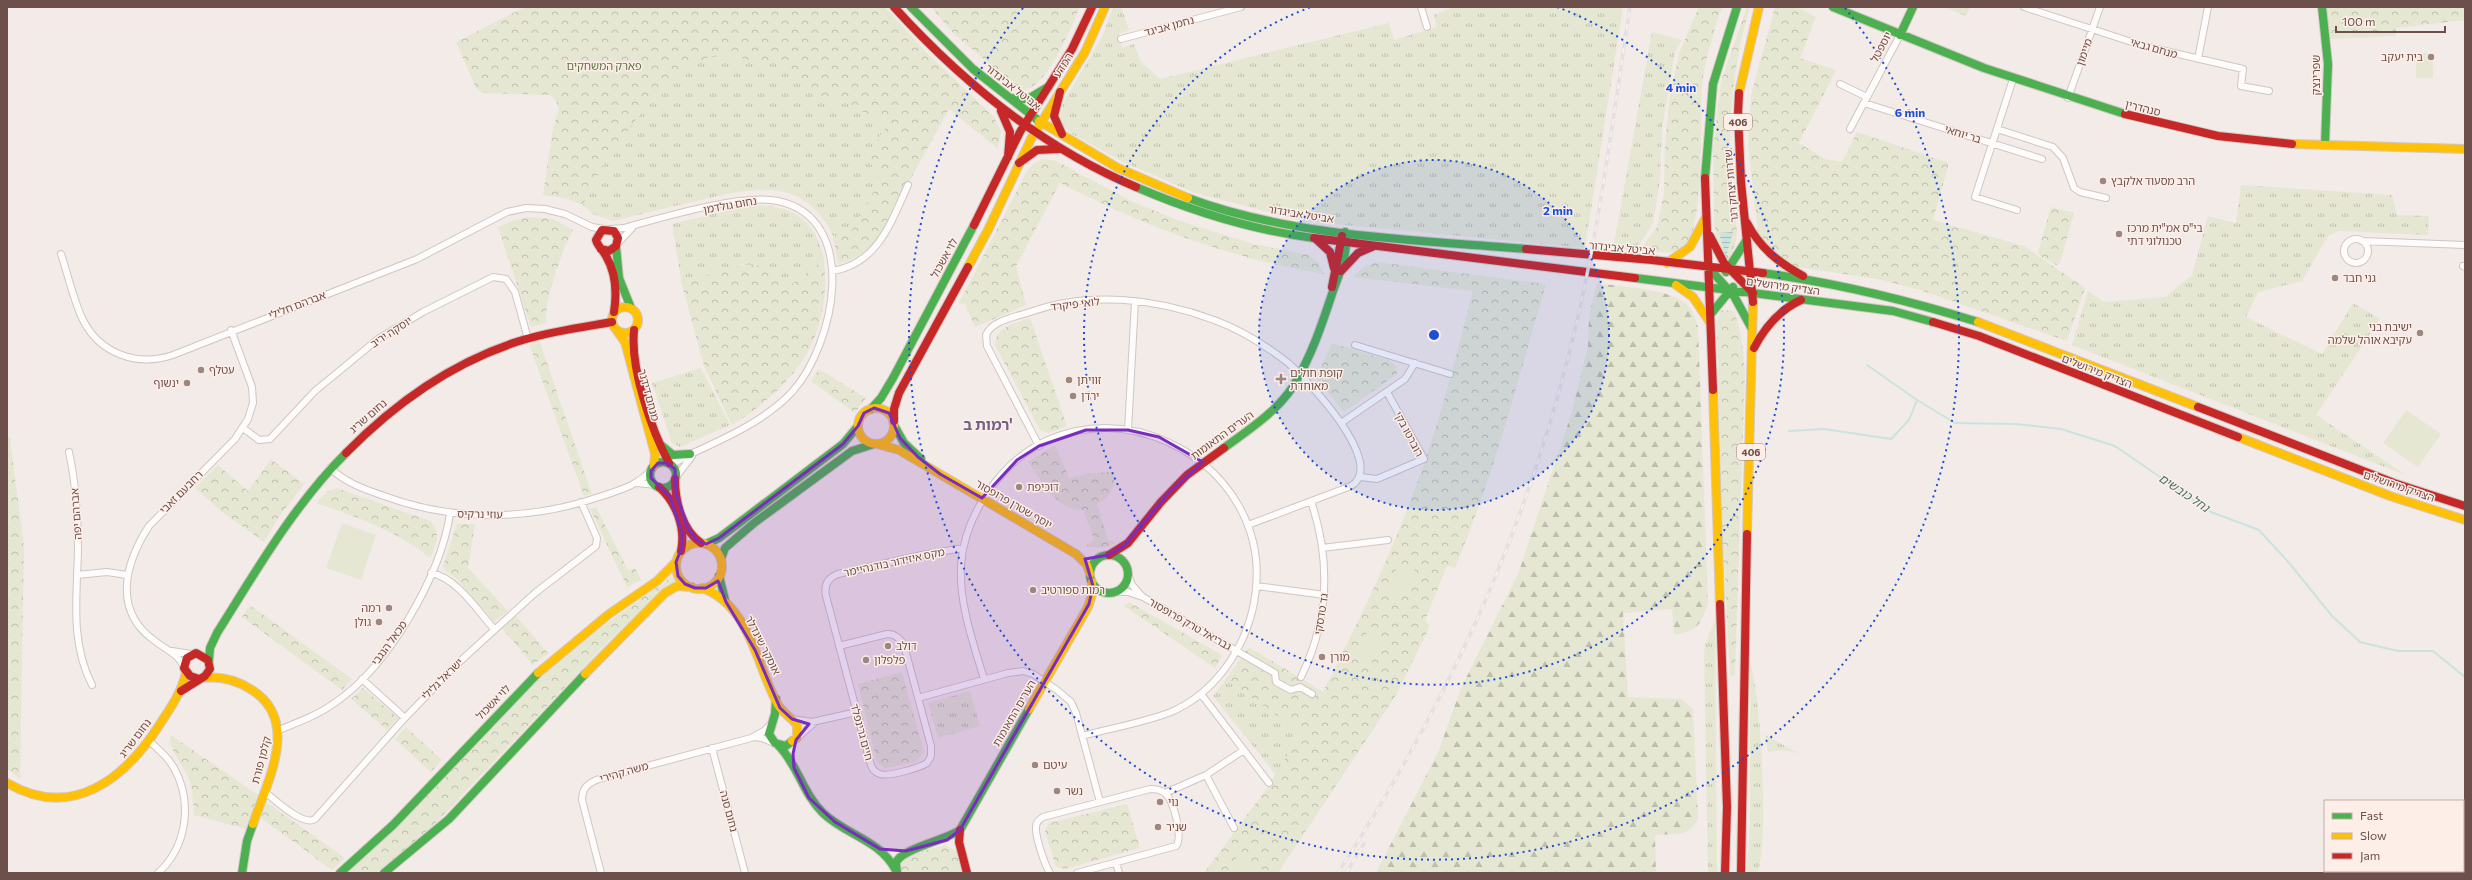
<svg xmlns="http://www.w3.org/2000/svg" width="2472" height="880" viewBox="0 0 2472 880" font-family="Commissioner,'Noto Sans Hebrew',sans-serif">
<defs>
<pattern id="grass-tufts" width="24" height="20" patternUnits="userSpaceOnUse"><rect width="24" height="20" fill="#e5e7d3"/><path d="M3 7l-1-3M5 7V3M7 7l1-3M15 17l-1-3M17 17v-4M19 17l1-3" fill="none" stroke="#bebead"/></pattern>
<pattern id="forest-firs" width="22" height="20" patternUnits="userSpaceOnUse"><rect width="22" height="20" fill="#e5e7d3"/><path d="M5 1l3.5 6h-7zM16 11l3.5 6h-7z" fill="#bebead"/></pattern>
<pattern id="park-crowns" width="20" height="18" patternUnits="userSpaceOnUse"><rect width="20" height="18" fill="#e5e7d3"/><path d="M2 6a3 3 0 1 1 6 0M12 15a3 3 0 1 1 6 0" fill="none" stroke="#bebead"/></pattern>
<pattern id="water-rules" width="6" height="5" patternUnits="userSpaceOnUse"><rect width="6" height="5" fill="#cae3df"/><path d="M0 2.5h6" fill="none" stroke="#a8bab7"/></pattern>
</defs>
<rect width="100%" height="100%" fill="#f3ebe7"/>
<path fill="url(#grass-tufts)" d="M1113 7H1121L1129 30 1118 34 1122 48 1134 44 1141 62 1160 79 1389 23 1394 40 1437 27 1434 15 1454 7H1623L1585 248 1303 221 1195 193 1121 161 1070 133 1061 122 1060 116 1064 101 1103 35Z
M1944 7H1970L1966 16Z
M1652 32 1682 40 1675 52 1662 128 1660 180 1653 223 1636 250 1613 249Z
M721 54 744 59 772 61 795 76 816 95 847 103 873 118H883L889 122 867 157 879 177V182L852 230C847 236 841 239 833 236 804 174 751 188 696 201 668 208 640 214 613 221L593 214 583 205C589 194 593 181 600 170 623 133 676 60 721 54Z
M2241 185 2392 195 2397 215 2429 216 2428 235 2339 231 2328 236 2302 281 2258 292 2246 317 2322 354 2353 303 2380 319 2316 415 2408 476 2072 345 2088 291 2104 302 2165 297 2192 275 2208 216 2236 223Z
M749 205C791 205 815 216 824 260L788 287 773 272 743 264 682 285 672 224Z
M701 368 730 425 680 447 672 443 652 383Z
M1715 620 1717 869V873H1708L1704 655 1705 644Z
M1750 661C1760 706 1762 751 1763 796 1763 822 1764 847 1758 873H1747L1750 825Z
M1226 679 1301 733 1276 775 1213 696Z
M970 691 980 726 938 738 928 703Z
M1765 735 1798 753 1782 750 1768 752Z"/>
<path fill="url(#forest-firs)" d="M1597 283C1621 287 1666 288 1685 303 1693 309 1695 318 1698 327L1708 603C1701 626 1697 630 1674 635L1672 609 1623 613 1628 697 1682 699 1693 709 1698 819C1689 838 1674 833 1655 835L1656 873H1376L1439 750 1461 688 1518 574 1571 415 1588 346 1589 316Z"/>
<path fill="url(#park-crowns)" d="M525 7H885L929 55 994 117 1001 131 998 149 949 109 880 235C869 250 857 260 838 264L833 236 841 237 852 230 879 182V177L867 157 889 122 883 118H873L847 103 816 95 806 88 795 76 772 61H753L721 54 713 55 689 68 657 95 640 114 600 170 583 205 564 198 543 195 553 128 559 109 556 101 550 95 483 93 476 88 456 42Z
M931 7H980L983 9 1000 7H1080C1070 29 1049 84 1025 90L1014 85 954 34Z
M1699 7H1723L1718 17C1713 39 1704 62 1702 85 1700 116 1705 227 1685 246 1674 257 1655 251 1641 249L1657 227 1664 193 1665 142 1670 96 1679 53Z
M1747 7H1750C1728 81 1725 154 1737 230L1736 241 1729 262 1720 252 1714 225 1713 150 1721 81Z
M1775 7H1796L1816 17 1800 58 1836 70 1799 143 1825 159 1842 162 1857 132 1949 163 1933 220 2024 246 2085 288 2067 341 1920 290 1877 279 1785 265 1772 254 1758 232 1748 145 1751 95Z
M2324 7H2465V20L2396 28V36L2327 39Z
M1043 159 1056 161 1131 201 1180 221 1254 244 1309 255 1318 262 1324 274C1226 257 1148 228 1060 183L1016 266 1026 305 975 327 965 304 959 303 1027 171 1034 163Z
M2051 207 2074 213 2060 263 2056 265 2040 256 2038 252Z
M531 217 553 219 573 230C562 250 544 301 546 323L531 327 498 227 515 220Z
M824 260C832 339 795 385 732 425L704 366 682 285C708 276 747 254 773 272 778 276 783 283 788 287Z
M1377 262 1546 284C1518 379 1494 476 1455 568L1447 566 1425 620 1430 626 1396 695 1278 873H1204L1267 788 1301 733 1226 679 1249 647 1323 692C1355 628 1387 564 1412 497 1438 430 1455 360 1473 291L1353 277 1365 266Z
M1720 310 1734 311C1742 331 1743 351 1745 372L1735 675 1730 676 1722 524 1717 325Z
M1030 318 1067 426 1048 433 1040 430 995 345C996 326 1016 323 1030 318Z
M539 340 592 494 584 496 529 344Z
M1332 343 1390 361 1396 366 1397 374 1344 412 1318 380 1317 376Z
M819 369 866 398 855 413 811 381Z
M7 437 10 438 24 547 20 779 7 769Z
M1055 445 1069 478 1091 473 1114 472C1115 487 1111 498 1097 504L1108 540 1116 543 1103 548 1085 547 1094 539 1083 510C1055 510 1042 481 1028 462Z
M271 459 304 484 278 518 264 542 222 512 195 488 218 465 248 491Z
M337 488 430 521C442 532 436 545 430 558 393 529 359 518 316 503L328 491Z
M596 507 628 570 635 568 641 580 627 587 590 509Z
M457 524H475L468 568 508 611 494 622 456 578 446 571 443 566Z
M672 576 677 583 660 593 601 649 432 827 376 873H346C413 819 466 751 527 690 571 646 622 613 672 576Z
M1129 602 1222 655 1215 668 1124 606Z
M250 605 352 679 342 690 242 617Z
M515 615 548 653 533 665 502 628Z
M902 672 924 752 916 762 885 768 877 762 858 684Z
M363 688 398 718 387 730 351 699Z
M406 727 442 760 431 772 395 739Z
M171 735 258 795 246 829 194 815C193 802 193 789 188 777 184 766 166 747 171 735Z
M266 802 345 858 332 870 261 818Z
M1127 804 1140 848 1065 869 1056 867 1045 831 1049 823Z
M946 845 956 851 962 873H901L902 860 907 855Z"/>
<path fill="#e5e7d3" d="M2416 53H2433V78H2416Z
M2406 410 2441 434 2418 467 2383 443Z
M342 523 376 535 361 580 326 568Z
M1399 563 1415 570 1402 598 1387 591Z
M1368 630 1384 638 1370 666 1354 658Z
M1240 853 1264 871 1263 873H1226Z"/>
<path fill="url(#water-rules)" d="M1733 232 1726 256 1719 233Z"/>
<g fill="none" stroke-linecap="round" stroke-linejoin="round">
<path stroke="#cae3df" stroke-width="2" d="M1867 365 1917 400 1955 423 2015 424 2061 429 2115 446 2211 512 2259 530 2290 564 2332 616 2360 642 2398 651H2433L2465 677
M1789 431 1824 429 1891 439 1909 420 1917 400"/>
<defs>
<path id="street" d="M1421 7 1427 27
M2024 7 2144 46 2243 69 2241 86 2269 91
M1121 39 1241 7
M2198 59 2208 7
M2013 79 1975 197 2017 210
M1840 84 1867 97
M2068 98 2100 7
M1864 103 2042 159
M1850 129 1900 35
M1997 129 2053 147 2063 158 2074 188 2080 192 2106 198
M611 229 624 228C661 218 743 193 778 201 862 219 834 346 792 392 767 419 728 437 695 452 686 456 679 461 671 464
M2344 251a12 12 0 1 1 24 0a12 12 0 1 1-24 0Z
M2362 241 2465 245
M618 243 632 228
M61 254C68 275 73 298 82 318 99 354 137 367 173 355L417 259 507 212 526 208 545 209 565 214 592 227 604 229
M2463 266 2465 267
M832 271C878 264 891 222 908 185
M1355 345 1450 374
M1341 423 1405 379 1415 363
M243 428 259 440 270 439 315 391 378 339 423 312 493 277 506 279 515 292 528 339
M1128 430 1135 301
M1039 446 987 346 986 335C992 320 1016 317 1030 312 1088 291 1156 298 1214 320 1239 329 1265 345 1287 362 1307 379 1388 464 1351 486L1248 525
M69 452C76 484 78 518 78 550 77 597 70 642 92 685
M330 468C346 483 364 489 384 496 455 522 530 521 602 496 620 490 639 485 652 469
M676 477 692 456
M1361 477 1377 479 1424 459 1387 392
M637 483 656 485
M1322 548 1388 540
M431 573C457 578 477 610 494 629
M1128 574 1132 585 1141 595
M77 575 107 572 127 575
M1256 586 1325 595
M1115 592H1128L1143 597 1275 673 1276 682 1291 690 1300 687 1312 694
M839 646 887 634C897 634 902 640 905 649L931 746V756L927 763C919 768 888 777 880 774 874 772 871 767 870 762L826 596C824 586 827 578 838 574L922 555 963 548
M172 651 191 654
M184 668C180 655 165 649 155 641 112 611 125 563 149 526L235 439 248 419 253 403 252 387 231 330
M1301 677C1329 620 1331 561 1311 501
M362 679 405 718
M984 679C973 642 959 604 961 565 963 535 975 509 993 485 1085 363 1282 454 1254 603 1245 649 1215 693 1171 712 1143 723 1111 728 1082 736
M1201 694 1269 783
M918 698 1008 673 1023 671 1033 674 1057 690 1071 702 1076 713 1100 802
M792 719 812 722 857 712
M279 730C299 722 318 715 336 702 389 665 440 577 450 514
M754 737 762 738 774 743
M797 738 814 723
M149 741C158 749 168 757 174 768 193 802 187 847 158 873
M712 748 745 873
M1206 775 1234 828
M264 791C274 799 303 827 315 819L402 721 456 665 535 593 596 546 597 538 581 502
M1165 793 1206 775 1244 750
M1116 863 1119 873
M601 873 582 800C582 788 588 783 599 779L751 738 764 731 770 725
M1050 873C1045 866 1035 836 1036 827 1036 822 1039 820 1043 817L1150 789C1156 789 1161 790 1165 793 1174 801 1183 837 1176 846L1077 873"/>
<path id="fast" d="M911 7 973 69 1039 121
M1833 7 1984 68 2125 114
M2322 7 2328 64 2325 144
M1900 35 1913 7
M1010 98 1028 99 1048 87
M1705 178 1713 84 1737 7
M1136 187C1194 212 1252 230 1314 238
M1188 198C1292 237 1416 240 1526 249
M616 246 619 278 631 308
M1708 267 1734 296 1752 329
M1726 272 1746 241
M1763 273C1836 283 1907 300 1978 322
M1635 278 1893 311 1933 322
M1710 315 1733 287
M871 409 881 398 893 378 974 225
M895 427 904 443 921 459
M661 445 673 455 690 454
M1224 448C1247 431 1275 413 1292 388 1311 358 1322 324 1333 291 1340 272 1349 252 1345 232
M650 475a13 13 0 1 1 26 0a13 13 0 1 1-26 0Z
M706 544 719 538 843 444 858 426
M1090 574a19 19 0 1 1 38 0a19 19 0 1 1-38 0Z
M721 559 725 548 754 523 852 451 874 444
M719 576 725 600
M209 660 210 648 217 633C256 571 294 505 346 453
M776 699 775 714 769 734 775 743 786 746 792 741
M778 745C798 765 803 794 823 813 846 835 880 840 895 869
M242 873 247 841 253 824
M340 873 393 825 538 673
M384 873 449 819 585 674
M897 873C897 870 896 866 896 863 900 849 946 840 960 830L1029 709"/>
<path id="slow" d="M1739 93 1759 7
M1039 121 1118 168 1188 198
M2292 144 2465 149
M1667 263 1690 247 1705 219
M968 267 988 230 1031 139 1085 52 1105 7
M1676 285 1693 297 1709 321
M612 320a13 13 0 1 1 26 0a13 13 0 1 1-26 0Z
M1978 322 2198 407
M617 331 625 342 655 454 654 466
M1713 390 1720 604
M858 426a18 18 0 1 1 36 0a18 18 0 1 1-36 0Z
M2238 437 2390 496 2465 520
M877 444 899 450 1076 554 1087 565 1090 574
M1747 534 1753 302
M676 566a23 23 0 1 1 46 0a23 23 0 1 1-46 0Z
M702 588C750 605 756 665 778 705 783 713 792 718 797 725V738L792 741
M538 673 609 614 657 581 676 562
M585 674 665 593 677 586 692 587
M203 678C221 676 237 680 252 690 301 721 267 782 253 824
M1029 709 1088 607 1092 595V582
M7 783C72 821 125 779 160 724 171 707 182 692 186 672"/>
<path id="jam" d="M894 7C963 83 1041 147 1136 187
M1060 92 1054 116 1062 134
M1739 93 1738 114 1741 182 1753 302
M1001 111 1010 132 1008 157
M2125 114 2218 136 2292 144
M1019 163 1037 150 1059 149
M1705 178 1713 390
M1747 223C1760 248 1779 263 1803 276
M974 225 1020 132 1072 49 1092 7
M1710 236 1724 263 1753 293
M1314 238 1635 278
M1316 239 1330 252 1334 268
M601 249 609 251 616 246 618 238 614 231 602 230 596 240C598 247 603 250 606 256 616 273 617 293 614 312
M1526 249 1652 260 1763 273
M1341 271 1358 253 1374 246
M1332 287 1342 236
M1933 322 1979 336 2238 437
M634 330C630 368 651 429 669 463
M1754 348C1765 327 1779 310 1801 300
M2198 407 2394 483 2465 506
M894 421V409L899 393 968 267
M346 453C397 401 455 360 526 339 554 331 583 327 612 322
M675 479C675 501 682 530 701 543
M659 487C676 502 686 528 681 551
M1109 555 1128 543 1161 502 1187 475 1224 448
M1720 604 1727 807 1725 873
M181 691 205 676 210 669 208 660 196 653 187 658 184 668 190 676 199 679
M960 830 959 842 967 873
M1741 873 1747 534"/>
</defs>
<use href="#street" stroke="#d0c6c3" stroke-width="8"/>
<use href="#fast" stroke="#d2c7c4" stroke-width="10"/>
<use href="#slow" stroke="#d2c7c4" stroke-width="10"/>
<use href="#jam" stroke="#d2c7c4" stroke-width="10"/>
<use href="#street" stroke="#fdfcfb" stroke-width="6"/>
<use href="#fast" stroke="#4caf50" stroke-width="8"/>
<use href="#slow" stroke="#ffc107" stroke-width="8"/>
<use href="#jam" stroke="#c62828" stroke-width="8"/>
<defs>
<path id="rail" d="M1338 873C1444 709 1521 544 1569 354 1598 241 1612 123 1630 7
M1346 873 1364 844"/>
</defs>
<use href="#rail" stroke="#e2e0e3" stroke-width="3.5"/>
<use href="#rail" stroke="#fdeee7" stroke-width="2" stroke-dasharray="6" stroke-linecap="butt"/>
</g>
<path fill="#7b2cbf" fill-opacity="0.2" stroke="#7b2cbf" stroke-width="3" stroke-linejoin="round" d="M874 408 889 413 900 438 918 457 940 474 982 498 1017 460 1039 446 1086 430H1128L1159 437 1203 462 1169 493 1124 546 1109 555 1085 559 1093 586 1089 604 960 830 947 840 906 851 880 849 835 822 809 798 794 768 793 754 796 740 809 724 792 719 780 708 755 650 726 602 718 581 706 588H695L685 584 678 576 676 562 682 547V533L670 497 651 478V471L658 463H667L675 469 676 493 688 528 697 540 706 544 719 538 843 444 858 426 864 413Z"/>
<circle cx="1434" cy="335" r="175" fill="#1d4ed8" fill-opacity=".12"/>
<g fill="none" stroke="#1d4ed8" stroke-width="2" stroke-dasharray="2 4">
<circle cx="1434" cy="335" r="175"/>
<path d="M1557 7A350 350 0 1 1 1311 7"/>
<path d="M1845 8A525 525 0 1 1 1023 8"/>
</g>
<g fill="#9c8682" stroke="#fdeee7" stroke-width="1.5">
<circle cx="2431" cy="57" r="4"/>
<circle cx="2103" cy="181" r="4"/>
<circle cx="2119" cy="234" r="4"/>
<circle cx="2335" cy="278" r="4"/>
<circle cx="2420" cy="333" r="4"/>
<circle cx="201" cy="370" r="4"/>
<path d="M1279 373h4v4h4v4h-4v4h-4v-4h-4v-4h4z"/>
<circle cx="1069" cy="380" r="4"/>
<circle cx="187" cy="383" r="4"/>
<circle cx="1073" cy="396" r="4"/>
<circle cx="1019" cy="487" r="4"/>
<circle cx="1033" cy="590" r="4"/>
<circle cx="389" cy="608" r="4"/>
<circle cx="379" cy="622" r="4"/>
<circle cx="888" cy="646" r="4"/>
<circle cx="1322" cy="657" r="4"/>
<circle cx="866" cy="660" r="4"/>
<circle cx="1035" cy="765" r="4"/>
<circle cx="1057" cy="791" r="4"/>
<circle cx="1160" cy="802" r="4"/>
<circle cx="1158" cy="827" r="4"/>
</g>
<g text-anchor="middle" stroke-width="3" stroke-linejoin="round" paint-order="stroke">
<g fill="#fdeee7" stroke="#987f7a" stroke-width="1">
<rect x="1724" y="114" width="28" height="16" rx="3"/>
<rect x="1737" y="444" width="28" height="16" rx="3"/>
</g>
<g font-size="10" font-weight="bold" fill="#6d4f4b">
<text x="1738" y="126">406</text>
<text x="1751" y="456">406</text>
</g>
<g font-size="11" fill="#6d4f4b" stroke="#fdeee7">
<text transform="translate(1169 26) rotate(-15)" y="4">נחמן אביגד</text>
<text transform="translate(1881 47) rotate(-62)" y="4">יוספטל</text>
<text transform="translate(2154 48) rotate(16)" y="4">מנחם גבאי</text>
<text transform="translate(2084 52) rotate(-71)" y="4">מיימון</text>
<text transform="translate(1063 65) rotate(-58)" y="4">המדע</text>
<text transform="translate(2316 75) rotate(-90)" y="4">שפרינצק</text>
<text transform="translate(1013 87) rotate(38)" y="4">אביטל אביגדור</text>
<text transform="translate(2143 108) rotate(14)" y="4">סנהדרין</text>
<text transform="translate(1963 134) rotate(17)" y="4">בר יוחאי</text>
<text transform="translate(1731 186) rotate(-95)" y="4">שדרות יצחק רגר</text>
<text transform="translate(730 205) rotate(-10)" y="4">נחום גולדמן</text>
<text transform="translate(1301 214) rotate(9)" y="4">אביטל אביגדור</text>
<text transform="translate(1622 248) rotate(5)" y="4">אביטל אביגדור</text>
<text transform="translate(944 258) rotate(-61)" y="4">לוי אשכול</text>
<text transform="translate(1783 286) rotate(8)" y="4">הצדיק מירושלים</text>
<text transform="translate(1075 304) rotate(-7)" y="4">לואי פיקרד</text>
<text transform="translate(297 305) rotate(-21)" y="4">אברהם חלילי</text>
<text transform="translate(391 332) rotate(-33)" y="4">יוסקה יריב</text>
<text transform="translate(2097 371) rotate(21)" y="4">הצדיק מירושלים</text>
<text transform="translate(649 395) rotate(75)" y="4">מנחם דידנר</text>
<text transform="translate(368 416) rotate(-41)" y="4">נחום שריג</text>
<text transform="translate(1409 434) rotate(62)" y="4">רוברטו בקי</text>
<text transform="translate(1222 435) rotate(-36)" y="4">הערים התאומות</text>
<text transform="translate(2399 486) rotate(19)" y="4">הצדיק מירושלים</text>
<text transform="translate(181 492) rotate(-45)" y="4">רחבעם זאבי</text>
<text transform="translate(1014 504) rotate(30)" y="4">יוסף שטרן פרופסור</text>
<text transform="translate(76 514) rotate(-94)" y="4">אברהם יפה</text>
<text transform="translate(480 514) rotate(1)" y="4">עוזי נרקיס</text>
<text transform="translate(894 562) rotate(-12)" y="4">מקס איזידור בודנהיימר</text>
<text transform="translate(1321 614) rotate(-81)" y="4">גד טדסקי</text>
<text transform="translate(1190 624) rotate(30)" y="4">גבריאל טרק פרופסור</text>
<text transform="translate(389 643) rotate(-54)" y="4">מכאל הנגבי</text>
<text transform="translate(763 645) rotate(63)" y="4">אוסקר שינדלר</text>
<text transform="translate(442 679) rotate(-45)" y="4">ישראל גלילי</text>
<text transform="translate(493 702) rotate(-46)" y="4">לוי אשכול</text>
<text transform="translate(1014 713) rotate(-60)" y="4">הערים התאומות</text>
<text transform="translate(862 732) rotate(75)" y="4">חיים גרינפלד</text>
<text transform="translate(135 738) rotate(-53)" y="4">נחום שריג</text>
<text transform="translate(261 760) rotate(-75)" y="4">קלמן פורת</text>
<text transform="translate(624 772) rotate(-16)" y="4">משה קהירי</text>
<text transform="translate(729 811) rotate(75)" y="4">נחום סנה</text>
</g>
<g font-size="11" fill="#6d4f4b" stroke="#fdeee7" text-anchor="start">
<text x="2423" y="61" text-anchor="end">בית יעקב</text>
<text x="2111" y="185">הרב מסעוד אלקבץ</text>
<text x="2127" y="232">בי"ס אמ"ית מרכז<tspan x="2127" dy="13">טכנולוגי דתי</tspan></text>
<text x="2343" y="282">גני חבד</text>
<text x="2412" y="331" text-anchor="end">ישיבת בני<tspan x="2412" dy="13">עקיבא אוהל שלמה</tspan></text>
<text x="209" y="374">עטלף</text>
<text x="1290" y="377">קופת חולים<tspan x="1290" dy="13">מאוחדת</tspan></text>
<text x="1077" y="384">זוויתן</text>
<text x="179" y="387" text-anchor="end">ינשוף</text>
<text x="1081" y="400">ירדן</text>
<text x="1027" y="491">דוכיפת</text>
<text x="1041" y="594">רמות ספורטיב</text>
<text x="381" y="612" text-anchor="end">רמה</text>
<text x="371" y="626" text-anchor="end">גולן</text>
<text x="896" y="650">דולב</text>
<text x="1330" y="661">מורן</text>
<text x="874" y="664">פלפלון</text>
<text x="1043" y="769">עיטם</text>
<text x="1065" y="795">נשר</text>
<text x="1168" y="806">נוי</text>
<text x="1166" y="831">שניר</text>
</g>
<g font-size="11" fill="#5e7245" stroke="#fdeee7">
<text x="604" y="70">פארק המשחקים</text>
</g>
<g font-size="12" font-style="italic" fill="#42726d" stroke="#fdeee7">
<text transform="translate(2184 493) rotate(34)" y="4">נחל כובשים</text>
</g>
<g font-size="15" font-weight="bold" fill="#73638a" stroke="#fdeee7">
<text x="988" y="430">רמות ב'</text>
</g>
</g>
<circle cx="1434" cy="335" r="6" fill="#1d4ed8" stroke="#fdeee7" stroke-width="2"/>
<g font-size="12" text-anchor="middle" font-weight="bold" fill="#1d4ed8" stroke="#fdeee7" stroke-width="3" stroke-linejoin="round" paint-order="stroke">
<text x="1681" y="92">4 min</text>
<text x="1910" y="117">6 min</text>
<text x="1558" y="215">2 min</text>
</g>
<rect width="2472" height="880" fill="none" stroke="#6d4f4b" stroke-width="16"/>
<rect x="2324" y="800" width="140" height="72" fill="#fdeee7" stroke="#c3aea9"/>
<rect x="2332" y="813" width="20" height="6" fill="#4caf50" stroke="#c3aea9"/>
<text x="2360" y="820" font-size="12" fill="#6d4f4b">Fast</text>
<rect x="2332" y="833" width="20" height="6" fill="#ffc107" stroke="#c3aea9"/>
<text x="2360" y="840" font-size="12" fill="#6d4f4b">Slow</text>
<rect x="2332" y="853" width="20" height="6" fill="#c62828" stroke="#c3aea9"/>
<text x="2360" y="860" font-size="12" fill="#6d4f4b">Jam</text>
<path d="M2336 26v6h109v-6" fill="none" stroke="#6d4f4b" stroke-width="2"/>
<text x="2342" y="26" font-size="12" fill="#6d4f4b" stroke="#fdeee7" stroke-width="3" paint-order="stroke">100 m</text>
</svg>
